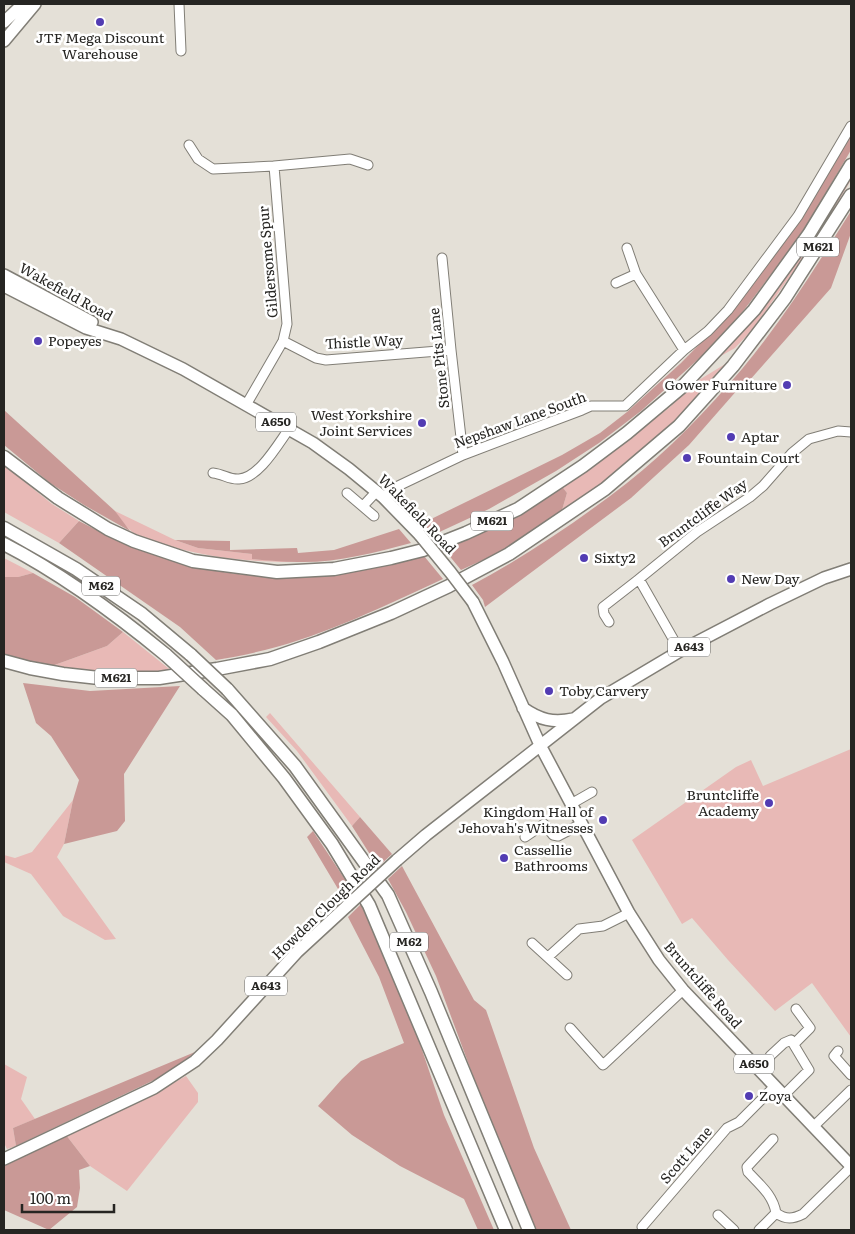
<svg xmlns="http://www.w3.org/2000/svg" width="855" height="1234" viewBox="0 0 855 1234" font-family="Literata,serif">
<rect width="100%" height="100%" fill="#e4e0d7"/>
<path fill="#e8b9b6" d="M851 175V180L814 242 753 329 735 348 719 357 747 326Z
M727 363 673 424 603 482 562 510 567 493 561 485 618 447 670 407 694 383Z
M4 465 52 504 79 521 59 543 4 512Z
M115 511 175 540 198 548 252 554V559L298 562C249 562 204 558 157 542 149 539 135 536 129 529 123 524 119 517 115 511Z
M4 558 33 573 18 577H4Z
M123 632 173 672 101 673 49 667 107 646Z
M270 713 360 817 352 826 297 751 266 717Z
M851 749V1037L812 983 775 1011 728 960 692 918 682 924 632 840 736 767 751 760 763 786Z
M73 800 64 844 57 857 116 939 105 940 63 916 31 874 4 862V855L15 858 32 852Z
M4 1064 27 1077 21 1099 35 1119 13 1128 16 1146 7 1149 4 1143Z
M186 1076 198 1093V1102L127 1191 90 1166 66 1135 161 1090Z"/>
<path fill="#c99996" d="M851 132V150L801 235 744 310 714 345 641 411 599 443 556 471 489 509 433 535 423 523 562 455 600 433 627 412 681 363 731 312Z
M851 211V233L831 288 741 390 739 388 689 445 631 498 485 607 483 600 472 585C526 556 578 521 627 483 668 451 708 409 742 369 783 320 817 265 851 211Z
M4 410 115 511 130 531 84 505 50 483 4 445Z
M561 485 567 493 562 510 507 549 461 570 443 548Z
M79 521C97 530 115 540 134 547 226 586 330 584 424 556L443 579C386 605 326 635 265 650 249 654 233 657 216 660L180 627 59 543Z
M399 529 411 543C374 553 336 563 298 562 282 562 267 560 252 559V554L198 548 175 540 230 541V550L297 548 298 553 334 550Z
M33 573 75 597 123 632 107 646 49 667 4 654V577H18Z
M23 683 90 691 180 686 124 774 125 821 117 831 64 844 73 800 79 780 51 736 36 723Z
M360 817 392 854 378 867 352 826Z
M313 831 352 890 344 899 307 837Z
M402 866 474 1000 486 1010 534 1148 571 1230H536L531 1221 495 1135 436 976 406 912 388 879Z
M361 904 418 1038 444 1115 494 1230H478L464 1199 400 1166 352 1135 318 1106 342 1079 361 1061 404 1043 379 977 348 917Z
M195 1052 173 1071 16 1146 13 1128Z
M66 1135 90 1166 79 1170 80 1188 77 1207 49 1230 4 1210V1166Z"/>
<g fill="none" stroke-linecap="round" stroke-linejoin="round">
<defs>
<path id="minor" d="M179 4 181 51
M189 145 198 159 213 169 274 166 287 324 283 341 246 405
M274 166 350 159 368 165
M627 248 636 274 684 350
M442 258 451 350 463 455
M616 283 636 274
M283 341 316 358 326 360 451 350
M213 473C223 474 230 480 239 479 259 478 278 444 289 429
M347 493 374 516
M383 497 396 487 463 455 582 410 591 406H625L684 350 708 331 728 310 798 216 851 126
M363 506 377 491
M609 622 604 614 603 607 639 579
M680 651 639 579 697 532 750 497 763 486 792 453 809 439 838 431 851 432
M571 804 592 792
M525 837 544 824 553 835 558 836 581 824
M532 943 567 975
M548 957 579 929 603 926 629 913
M570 1028 603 1065 683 990
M794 1044 810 1028 796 1009
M838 1051 834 1056 851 1075
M770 1056 784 1043 791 1040 809 1070 784 1095
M813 1127 851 1090
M773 1139 747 1167 748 1172C760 1185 773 1195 776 1213
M776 1213C786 1220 793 1219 803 1214L851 1167
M718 1215 734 1230
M642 1227 727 1128 739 1122 775 1086
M759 1230 776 1213"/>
<path id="major" d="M4 22 23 4
M4 41 35 4
M4 275 92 322
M4 286 86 328 121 339 183 369 313 443 349 469 383 497 420 535
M473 602 503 662 540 745 629 913 659 960 683 990 851 1166
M523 708C540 720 553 723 573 719
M397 860 426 835 601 698 680 651 770 604 824 578 851 569
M4 1159 154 1088 195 1061 217 1040 297 952 347 906"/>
<path id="highway" d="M4 457 58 498 108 529 134 541 193 561 277 572 334 569 391 558 423 550 466 533 518 509 583 466 627 433 683 386 754 310 809 234 851 165
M4 528 76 569 142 614 191 655
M4 544C62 574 115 613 166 655
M4 661 30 668 63 674 99 678H159L217 669 270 659 319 642 391 613 449 586 509 554 605 489 679 426 733 366 785 298 851 195
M203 689 232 715 284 778 332 844 369 905 506 1230
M227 689 295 766 388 895 431 992 529 1230"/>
</defs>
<use href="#minor" stroke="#817e76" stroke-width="11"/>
<use href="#major" stroke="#817e76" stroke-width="14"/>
<use href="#highway" stroke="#817e76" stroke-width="15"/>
<use href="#minor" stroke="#fff" stroke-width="9"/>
<use href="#major" stroke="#fff" stroke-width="11"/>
<use href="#highway" stroke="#fff" stroke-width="12"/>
<defs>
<path id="major-bridge" d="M420 535 451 573 473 602
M347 906 397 860"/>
<path id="highway-bridge" d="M166 655 203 689
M191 655 227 689"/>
</defs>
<use href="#major-bridge" stroke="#817e76" stroke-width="14" stroke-linecap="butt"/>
<use href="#highway-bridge" stroke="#817e76" stroke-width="15" stroke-linecap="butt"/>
<use href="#major-bridge" stroke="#fff" stroke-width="11"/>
<use href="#highway-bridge" stroke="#fff" stroke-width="12"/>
</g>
<g fill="#523cb3" stroke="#fff" stroke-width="2">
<circle cx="100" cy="22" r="5"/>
<circle cx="38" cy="341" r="5"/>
<circle cx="787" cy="385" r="5"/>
<circle cx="422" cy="423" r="5"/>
<circle cx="731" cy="437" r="5"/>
<circle cx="687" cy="458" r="5"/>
<circle cx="584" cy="558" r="5"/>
<circle cx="731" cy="579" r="5"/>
<circle cx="549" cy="691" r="5"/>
<circle cx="769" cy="803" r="5"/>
<circle cx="603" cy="820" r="5"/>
<circle cx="504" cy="858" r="5"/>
<circle cx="749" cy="1096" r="5"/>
</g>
<g text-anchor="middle" stroke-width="5" stroke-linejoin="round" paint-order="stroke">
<g fill="#fff" stroke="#676664" stroke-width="1">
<rect x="797" y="237.5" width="42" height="19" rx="4"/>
<rect x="256" y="412.5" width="40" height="19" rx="4"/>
<rect x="471" y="511.5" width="42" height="19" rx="4"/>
<rect x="82" y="576.5" width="38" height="19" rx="4"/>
<rect x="668" y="637.5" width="42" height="19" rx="4"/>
<rect x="95" y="668.5" width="42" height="19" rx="4"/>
<rect x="390" y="932.5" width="38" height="19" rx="4"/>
<rect x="245" y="976.5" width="42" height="19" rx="4"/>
<rect x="734" y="1054.5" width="40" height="19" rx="4"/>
</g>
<g font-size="12" font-weight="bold" fill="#262522">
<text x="818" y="251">M621</text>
<text x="276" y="426">A650</text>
<text x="492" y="525">M621</text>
<text x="101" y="590">M62</text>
<text x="689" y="651">A643</text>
<text x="116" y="682">M621</text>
<text x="409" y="946">M62</text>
<text x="266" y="990">A643</text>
<text x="754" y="1068">A650</text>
</g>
<g font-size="14" fill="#262522" stroke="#fff" text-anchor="start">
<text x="100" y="43" text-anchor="middle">JTF Mega Discount<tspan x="100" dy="16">Warehouse</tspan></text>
<text x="48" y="346">Popeyes</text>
<text x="777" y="390" text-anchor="end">Gower Furniture</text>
<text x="412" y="420" text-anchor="end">West Yorkshire<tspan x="412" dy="16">Joint Services</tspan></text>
<text x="741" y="442">Aptar</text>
<text x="697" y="463">Fountain Court</text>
<text x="594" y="563">Sixty2</text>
<text x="741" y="584">New Day</text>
<text x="559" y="696">Toby Carvery</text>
<text x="759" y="800" text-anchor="end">Bruntcliffe<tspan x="759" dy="16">Academy</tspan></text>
<text x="593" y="817" text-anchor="end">Kingdom Hall of<tspan x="593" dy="16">Jehovah's Witnesses</tspan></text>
<text x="514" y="855">Cassellie<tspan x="514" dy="16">Bathrooms</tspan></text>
<text x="759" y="1101">Zoya</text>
</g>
<g font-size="14" fill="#262522" stroke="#fff">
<text transform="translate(268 262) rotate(-95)" y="5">Gildersome Spur</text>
<text transform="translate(66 292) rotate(29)" y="5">Wakefield Road</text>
<text transform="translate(364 342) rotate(-3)" y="5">Thistle Way</text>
<text transform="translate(439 358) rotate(-96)" y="5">Stone Pits Lane</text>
<text transform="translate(520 420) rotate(-20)" y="5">Nepshaw Lane South</text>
<text transform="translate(703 513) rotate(-36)" y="5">Bruntcliffe Way</text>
<text transform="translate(417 514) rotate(46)" y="5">Wakefield Road</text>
<text transform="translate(326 907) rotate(-44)" y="5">Howden Clough Road</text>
<text transform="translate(703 985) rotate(49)" y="5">Bruntcliffe Road</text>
<text transform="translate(686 1155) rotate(-49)" y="5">Scott Lane</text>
</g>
</g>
<rect width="855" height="1234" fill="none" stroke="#262522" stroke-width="10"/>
<path d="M22 1204v8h92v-8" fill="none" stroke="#262522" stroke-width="2.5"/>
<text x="30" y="1204" font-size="15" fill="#262522" stroke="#ffffff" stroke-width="4" paint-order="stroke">100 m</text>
</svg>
